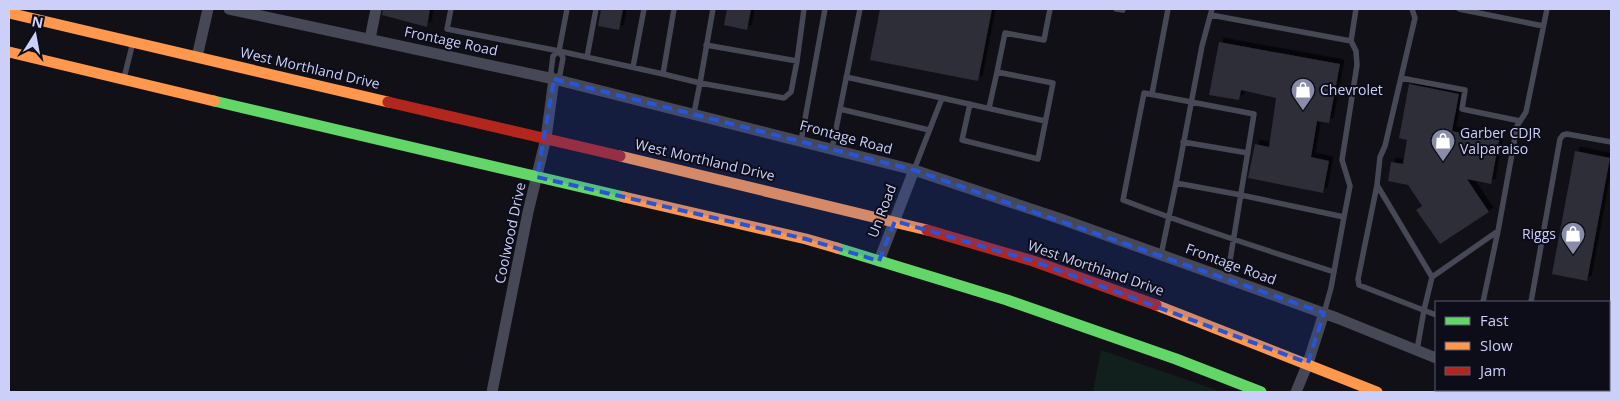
<svg xmlns="http://www.w3.org/2000/svg" width="1620" height="401" viewBox="0 0 1620 401" font-family="'Open Sans',sans-serif">
<defs>
<filter id="shadow"><feDropShadow dx="4.5" dy="-4.5" stdDeviation="0" flood-color="#0009"/></filter>
</defs>
<rect width="100%" height="100%" fill="#101016"/>
<path fill="#11201d" d="M1101 350 1222 392H1093Z"/>
<path fill="#2d2d39" filter="url(#shadow)" d="M383 9H430L427 27 382 15Z
M601 9H623L619 30 598 26Z
M727 9H751L747 30 724 25Z
M880 9H992L978 81 870 60Z
M1219 42 1340 64 1329 123 1317 121 1311 157 1329 161 1323 193 1248 178 1255 144 1269 147 1276 98 1241 90 1239 100 1209 95Z
M1409 84 1459 94 1452 131 1499 140 1491 184 1467 179 1489 212 1440 244 1416 210 1422 206 1408 185 1388 181 1391 162 1403 164 1407 140 1399 138Z
M1575 151 1610 158 1587 281 1552 274Z"/>
<g fill="none" stroke-linecap="round" stroke-linejoin="round">
<path stroke="#464856" stroke-width="5.5" d="M451 9 447 29 559 51 663 74
M674 9 663 74 700 83 694 113
M1116 9 1123 10V9
M1412 9 1415 18 1385 146 1380 157 1377 185 1432 277
M1459 9 1543 26
M1211 15 1351 41
M706 45 797 61 791 92 784 98 700 83 713 9
M559 51 553 56 551 72 554 79 560 74 563 58 559 51 567 9
M587 57 596 9
M797 61 804 9
M633 67 644 9
M846 77 942 98 914 170
M124 78 132 46
M1401 78 1465 90 1462 109 1520 121
M1152 94 1168 9
M942 98 1045 121
M970 104 962 140 1038 159 1053 83 997 72 1005 33 1044 40 1050 9
M989 108 997 72
M840 109 929 130
M801 141 825 9
M1183 142 1248 153
M832 149 860 9
M1176 183 1202 46 1212 9
M1377 185 1358 279 1359 285 1436 315
M1344 217 1350 186 1342 160 1357 65 1356 51 1351 41 1356 9
M1161 255 1176 183 1241 195 1344 217 1331 288 1324 313
M1227 279C1236 224 1245 169 1254 114L1144 93 1123 200C1192 227 1263 249 1334 272
M1483 302 1498 231
M1531 302 1560 139 1563 135 1567 134 1611 142
M1609 319 1611 306
M1417 350 1424 310 1432 277 1498 231 1517 126 1526 112 1547 9
M1606 390V392"/>
<path stroke="#464856" stroke-width="11" d="M229 9 554 79 914 170 1061 219 1337 318 1436 358
M370 39 376 9
M197 57 208 9
M879 261 914 170
M1513 390 1519 392
M492 392 528 212 546 138 554 79
M1296 392 1308 363 1324 313"/>
<path stroke="#63d668" stroke-width="11" d="M214 101 624 197
M837 248 1007 300 1176 359 1261 392"/>
<path stroke="#ff974d" stroke-width="11" d="M9 13 388 102
M9 52 214 101
M620 156 927 230
M624 197 806 239 837 248
M1156 305 1377 392"/>
<path stroke="#b3261e" stroke-width="11" d="M388 102 620 156
M927 230 1033 261 1156 305"/>
</g>
<path fill="#2654da" fill-opacity="0.2" stroke="#2654da" stroke-width="4" stroke-dasharray="10 6" stroke-linejoin="round" d="M554 79 914 170 1324 313 1308 363 1033 261 895 221 879 261 806 239 537 177Z"/>
<defs>
<symbol id="shop-pin" viewBox="-11 -11 22 30"><path d="M0 17L-7.5 6A9.5 9.5 0 1 1 7.5 6Z" fill="#8a8da9" stroke="#0d0d19"/><path d="M-5-2.5h2.3a2.7 3.5 0 0 1 5.4 0H5L5.5 6h-11ZM-1.5-2.5h3a1.5 2.3 0 0 0-3 0Z" fill="#fff"/></symbol>
</defs>
<g fill-rule="evenodd">
<use href="#shop-pin" x="1289" y="76" width="28" height="38"/>
<use href="#shop-pin" x="1429" y="127" width="28" height="38"/>
<use href="#shop-pin" x="1559" y="220" width="28" height="38"/>
</g>
<g text-anchor="middle" stroke-width="4" stroke-linejoin="round" paint-order="stroke">
<g font-size="14" fill="#ccd0f8" stroke="#0d0d19">
<text transform="translate(451 41) rotate(12)" y="5">Frontage Road</text>
<text transform="translate(310 68) rotate(13)" y="5">West Morthland Drive</text>
<text transform="translate(846 137) rotate(15)" y="5">Frontage Road</text>
<text transform="translate(705 160) rotate(13)" y="5">West Morthland Drive</text>
<text transform="translate(882 211) rotate(-69)" y="5">Un Road</text>
<text transform="translate(510 233) rotate(-78)" y="5">Coolwood Drive</text>
<text transform="translate(1231 264) rotate(20)" y="5">Frontage Road</text>
<text transform="translate(1096 268) rotate(19)" y="5">West Morthland Drive</text>
</g>
<g font-size="14" fill="#ccd0f8" stroke="#0d0d19" text-anchor="start">
<text x="1320" y="95">Chevrolet</text>
<text x="1460" y="138">Garber CDJR<tspan x="1460" dy="16">Valparaiso</tspan></text>
<text x="1556" y="239" text-anchor="end">Riggs</text>
</g>
</g>
<rect width="1620" height="401" fill="none" stroke="#ccd0f8" stroke-width="20"/>
<rect x="1435" y="301" width="175" height="90" fill="#0d0d19" stroke="#595b72"/>
<rect x="1445" y="317" width="25" height="8" fill="#63d668" stroke="#595b72"/>
<text x="1480" y="326" font-size="15" fill="#ccd0f8">Fast</text>
<rect x="1445" y="342" width="25" height="8" fill="#ff974d" stroke="#595b72"/>
<text x="1480" y="351" font-size="15" fill="#ccd0f8">Slow</text>
<rect x="1445" y="367" width="25" height="8" fill="#b3261e" stroke="#595b72"/>
<text x="1480" y="376" font-size="15" fill="#ccd0f8">Jam</text>
<g transform="translate(35 35) rotate(11)" stroke="#0d0d19" stroke-width="4" paint-order="stroke">
<path d="M0-4L9 19L0 12L-9 19Z" fill="#ccd0f8"/>
<text y="-8" font-size="14" font-weight="bold" text-anchor="middle" fill="#ccd0f8">N</text>
</g>
</svg>
